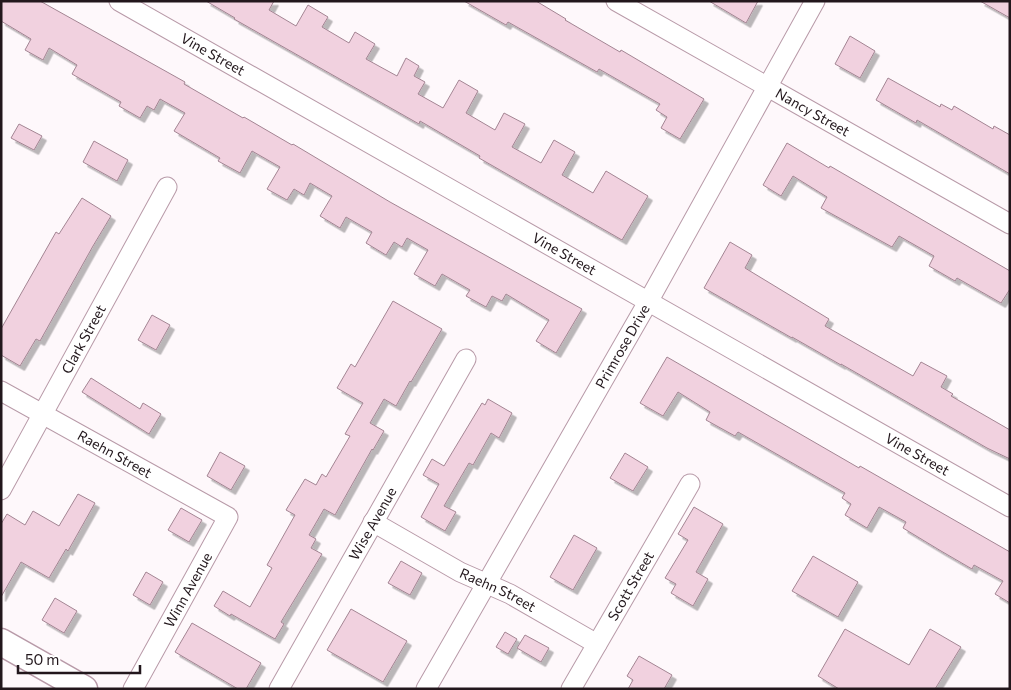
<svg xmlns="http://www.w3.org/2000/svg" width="1011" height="690" viewBox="0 0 1011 690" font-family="Commissioner,sans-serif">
<defs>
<filter id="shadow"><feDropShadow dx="4.5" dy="4.5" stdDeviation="0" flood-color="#0004"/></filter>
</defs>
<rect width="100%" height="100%" fill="#fef8fb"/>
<path fill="#f1d1df" stroke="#a38593" filter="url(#shadow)" d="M1 1H40L185 82 184 84 243 118 244 117 292 145 293 144 390 202 582 309 556 353 536 341 549 320 506 294 502 301 492 296 486 307 466 296 470 290 442 274 435 286 414 274 428 250 407 238 402 247 394 242 386 255 366 243 372 232 346 217 340 228 320 216 332 196 310 183 304 195 294 189 287 200 267 189 280 167 252 151 240 173 218 161 220 158 174 131 185 113 160 99 154 110 147 106 140 118 119 106 121 102 72 74 77 65 49 48 43 60 25 50 31 39 1 21Z
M206 1H274L269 10 296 26 308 5 328 17 322 27 349 43 355 32 375 44 366 59 397 76 406 58 419 66 414 76 425 82 418 94 443 108 459 80 478 91 466 113 495 130 504 113 525 124 512 147 541 163 554 140 575 152 562 175 593 193 606 171 648 196 622 240 479 158 480 156 420 121 419 124 234 19 235 18Z
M464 1H536L566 19 565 20 620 52 621 50 704 99 680 139 661 128 667 117 656 110 660 104 599 69 597 72 508 22 506 25Z
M709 1H758L746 23Z
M980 1H1010V18Z
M850 36 875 51 860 78 835 64Z
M888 78 940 107 941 104 952 110 954 106 993 129 994 126 1010 135V174L917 120 916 123 876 100Z
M19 124 42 136 34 150 11 138Z
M94 141 128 160 117 181 83 162Z
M787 143 829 168 830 166 1010 271V289L1001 303 957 278 955 281 929 266 934 256 899 236 892 247 821 208 827 197 793 176 781 196 763 185Z
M82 198 111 216 93 246 40 341 36 339 20 366 1 355V329L56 232 59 234Z
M730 242 752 255 745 268 829 319 825 326 913 376 921 362 947 376 941 387 953 394 951 396 1010 430V459L987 448 841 364V365L792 337V338L704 288Z
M393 301 442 329 411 382 410 381 396 406 384 399 370 423 384 431 373 450 372 449 335 515 324 509 309 535 316 539 311 548 322 554 281 622 284 624 275 639 231 614 230 616 214 606 223 591 250 607 272 568 267 565 295 515 286 510 305 479 316 485 322 474 326 477 350 436 345 434 363 403 337 388 351 364 355 367Z
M152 315 170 325 156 350 138 340Z
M667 357 859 468 860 466 1010 552V603L995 594 1003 581 974 565 972 569 941 551 903 528 906 522 879 507 867 528 845 515 851 504 842 498 845 493 738 432 735 436 706 420 710 412 678 392 663 416 640 403Z
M91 378 140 409 143 403 161 414 149 434 82 392Z
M488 399 512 413 499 438 491 433 473 465 469 463 444 506 456 512 445 531 421 517 439 484 423 475 432 459 444 466 482 403 485 405Z
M220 452 245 466 231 490 207 476Z
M625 453 648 467 633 491 610 478Z
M78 494 95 503 68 551 66 549 49 578 21 562 1 597V524L7 514 25 525 33 511 59 526Z
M694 507 723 524 696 572 708 579 693 606 671 593 676 584 665 578 688 540 678 534Z
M181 508 202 520 189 542 168 530Z
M574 535 597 548 573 590 550 577Z
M813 556 858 582 838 617 792 591Z
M401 561 422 573 410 595 388 583Z
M146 572 163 582 150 605 133 595Z
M55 598 77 611 64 633 42 620Z
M351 609 407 641 383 682 327 650Z
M192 623 261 663 246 689H238L175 652Z
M845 629 909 665 930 629 961 647 935 689H839L818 676Z
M505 632 517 639 508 654 496 647Z
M525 635 549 648 541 662 517 648Z
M639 656 672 675 664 689H628L633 680 627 676Z"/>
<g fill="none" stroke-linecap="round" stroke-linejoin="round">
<defs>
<g id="street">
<path id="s1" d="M119 1 1010 507"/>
<path id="s2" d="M616 1 1010 224"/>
<path id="s3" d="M1 391 228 517 133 689"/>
<path id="s4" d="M1 490 167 187"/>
<path id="s5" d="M373 522 460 572 510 594 597 644"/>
<path id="s6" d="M279 689 466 359"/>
<path id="s7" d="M426 689 648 302 815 1"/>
<path id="s8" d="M571 689 690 484"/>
</g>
<path id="secondary" d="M1 642 84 689"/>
</defs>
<use href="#street" stroke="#b89aa8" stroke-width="21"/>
<use href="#secondary" stroke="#b89aa8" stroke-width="29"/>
<use href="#street" stroke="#fff" stroke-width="19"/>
<use href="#secondary" stroke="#fff" stroke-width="26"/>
</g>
<g text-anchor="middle" stroke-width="4" stroke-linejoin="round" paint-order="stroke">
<g font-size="14" fill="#22171c" stroke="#fff">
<text dy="5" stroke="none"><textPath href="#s1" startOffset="108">Vine Street</textPath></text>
<text dy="5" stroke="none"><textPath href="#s2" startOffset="226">Nancy Street</textPath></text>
<text dy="5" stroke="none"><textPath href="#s1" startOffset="512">Vine Street</textPath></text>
<text dy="5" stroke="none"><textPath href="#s4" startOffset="172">Clark Street</textPath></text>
<text dy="5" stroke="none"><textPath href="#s7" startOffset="395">Primrose Drive</textPath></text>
<text dy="5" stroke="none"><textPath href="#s3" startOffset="130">Raehn Street</textPath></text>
<text dy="5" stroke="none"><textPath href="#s1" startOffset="918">Vine Street</textPath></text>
<text dy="5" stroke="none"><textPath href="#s6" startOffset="190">Wise Avenue</textPath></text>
<text dy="5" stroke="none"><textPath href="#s8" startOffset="119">Scott Street</textPath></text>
<text transform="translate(188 590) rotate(-61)" y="5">Winn Avenue</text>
<text dy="5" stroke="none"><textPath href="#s5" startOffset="142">Raehn Street</textPath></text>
</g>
</g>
<rect width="1011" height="690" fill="none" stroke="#22171c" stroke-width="5"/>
<path d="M18 665v8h122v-8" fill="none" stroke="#22171c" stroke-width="2.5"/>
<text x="25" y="665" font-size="15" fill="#22171c" stroke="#ffffff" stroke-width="4" paint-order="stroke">50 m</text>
</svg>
